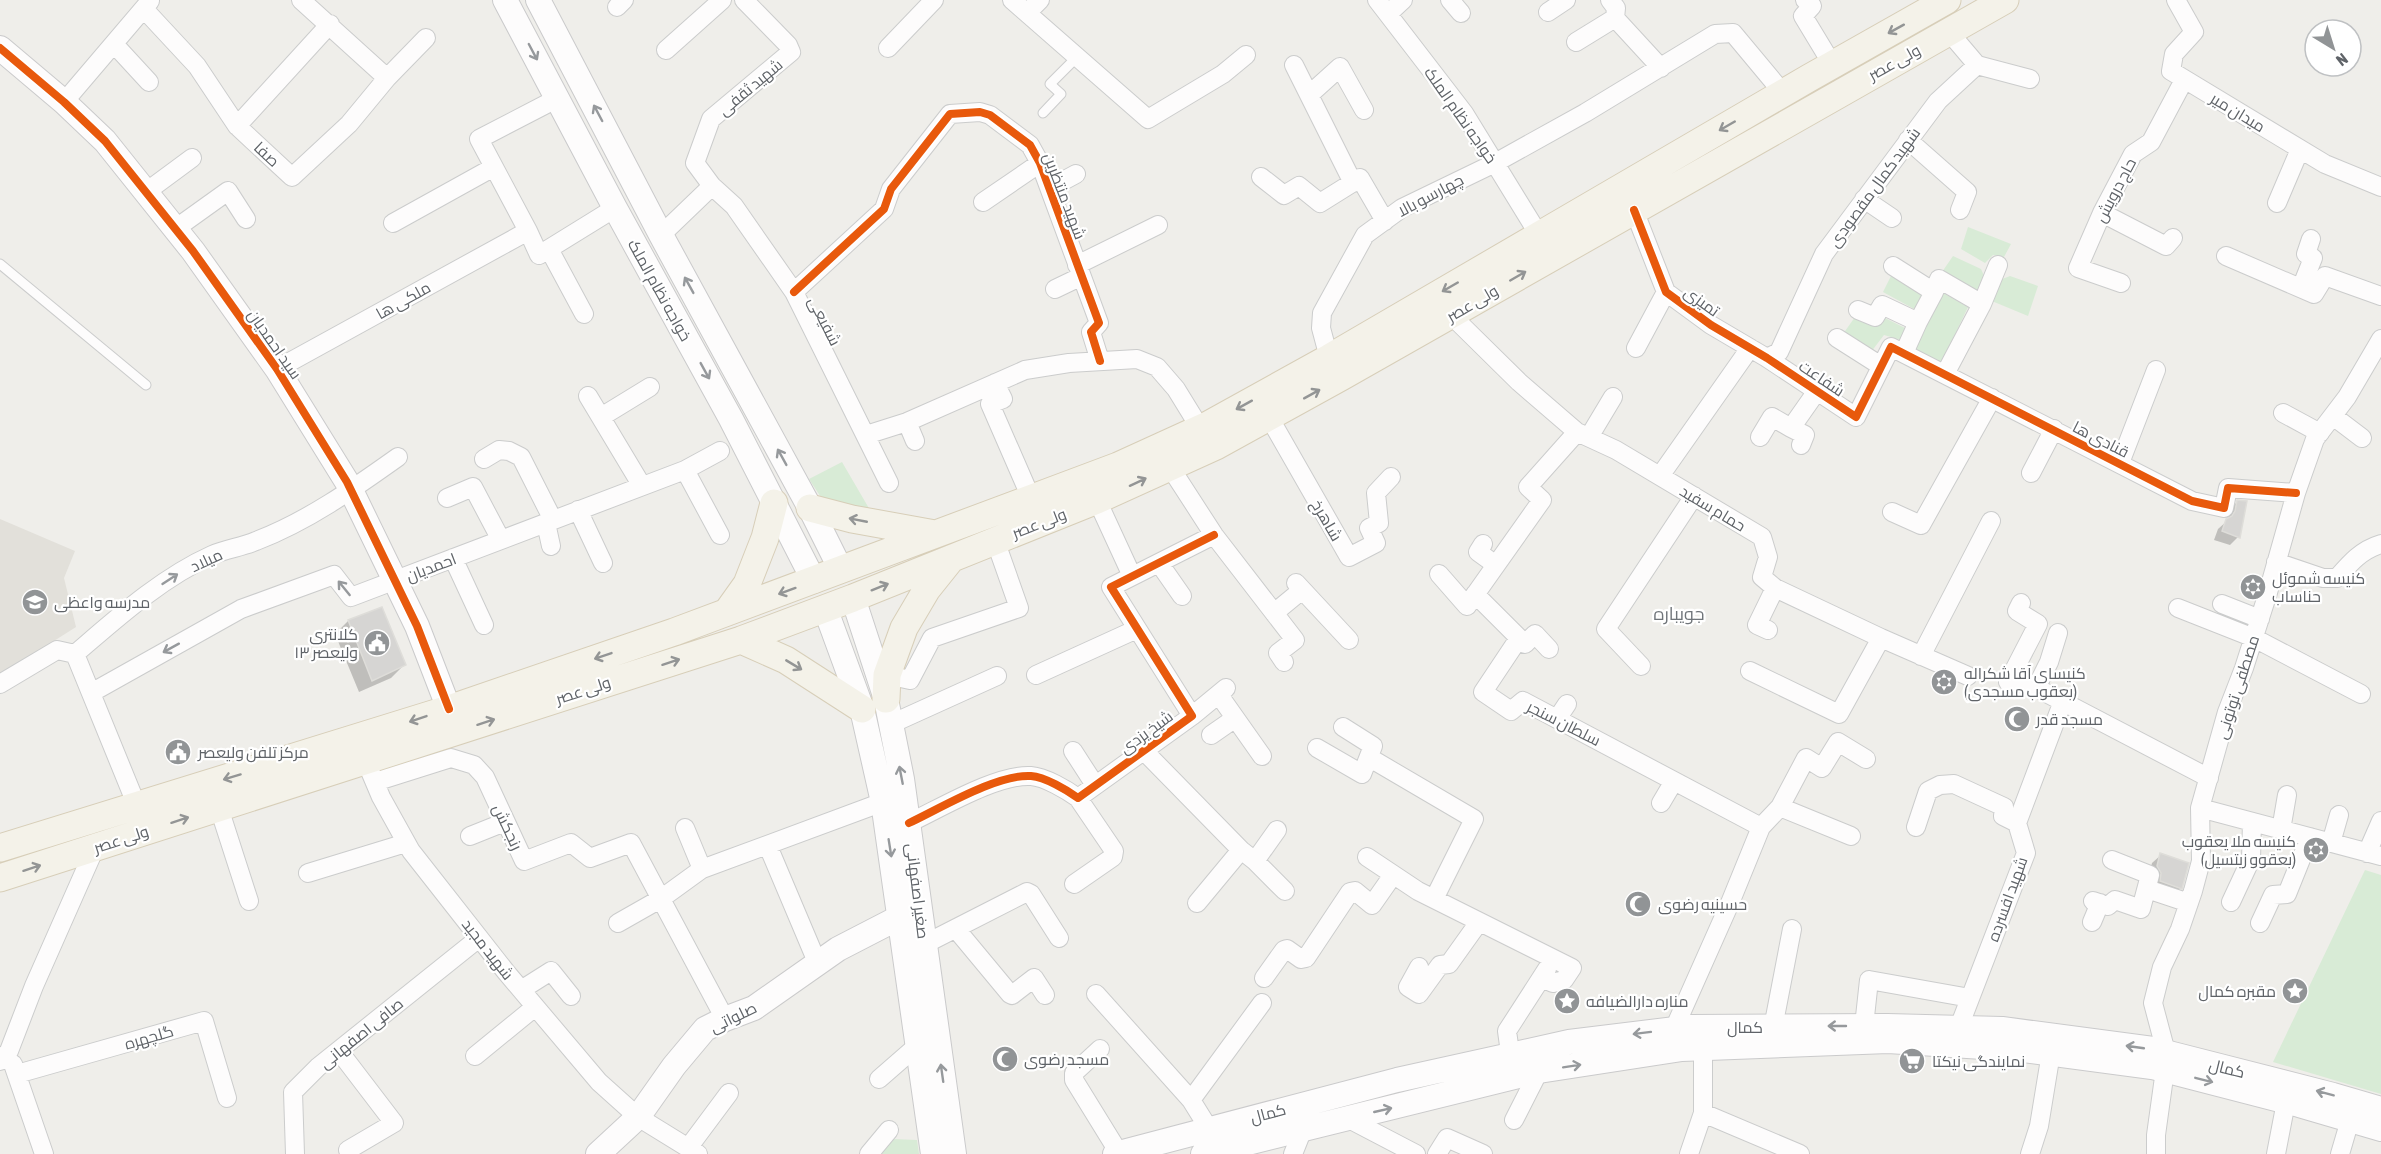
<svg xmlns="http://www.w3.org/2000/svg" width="2381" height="1154" viewBox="0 0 2381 1154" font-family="'Asap Condensed',Cairo,sans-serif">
<rect width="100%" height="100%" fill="#efeeea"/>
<path fill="#e2e0da" d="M0 519 75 551 64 578 76 627 0 675Z"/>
<path fill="#d8ebd6" d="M1968 227 2011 244 2004 257 1993 255 1985 263 1961 249Z
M1953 256 1981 269 1985 278 1977 294 1942 272Z
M1892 274 1925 295 1916 310 1883 292Z
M2010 276 2038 286 2028 316 1987 299 1992 283Z
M1943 293 1968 307 1941 364 1915 350Z
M1855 317H1883L1907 329 1901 340 1884 335 1871 352 1843 334Z
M842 462 870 510 826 505 809 479Z
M2365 870 2381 875V1094L2273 1062Z
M893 1139 917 1140 919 1154H880Z"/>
<path fill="#0003" d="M2238 501V537L2230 545 2214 540 2218 529 2227 521 2229 510Z
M382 609 404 665 391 678 359 692 335 634 348 621Z
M2161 855 2181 888 2172 896 2149 875 2152 863Z"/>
<path fill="#d6d5d3" stroke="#deddd9" stroke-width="1.5" d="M2237 500 2247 501 2240 538 2222 531 2226 519 2232 516 2235 511Z
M382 607 406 665 372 681 348 620Z
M2160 853 2189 863 2182 889 2160 881 2161 873 2157 866Z"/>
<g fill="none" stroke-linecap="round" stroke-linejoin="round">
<defs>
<path id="lane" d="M1043 113 1061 94 1050 84 1077 57
M0 264 146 385"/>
<path id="street" d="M301 0 387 78
M1012 0 1148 119 1223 74 1246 55
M1377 0 1464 113 1539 235
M1450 0 1461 13
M1610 0 1616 8 1615 18 1661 68
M1805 0 1812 6 1803 16 1832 64
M2176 0 2194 32 2174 54 2171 71 2325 164 2381 187
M617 7 624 0
M144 9 197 66 237 126 292 177 349 124 387 78 426 38
M1548 12 1566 0
M1027 13 1040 0
M1388 14 1403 0
M1576 42 1615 18
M114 44 149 82
M888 48 934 0
M666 50 722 0
M1294 65 1353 183
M1977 65 2030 79
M1309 95 1340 67 1364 110
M64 102 150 1
M237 126 330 24
M1908 140 1967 192 1960 210
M1261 177 1284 195 1299 186 1320 203 1360 178 1385 221
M712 186 695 163 711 119 791 52 788 45 744 0
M1050 188 1076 174
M146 192 192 158
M1864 199 1892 218
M983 202 1040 163
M2277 203 2300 149
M1634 210 1666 292 1711 325 1767 358 1856 417 1891 347 2192 501 2224 508 2228 488 2296 493
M2102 213 2166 246 2173 238
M393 223 494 167
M175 229 228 191 246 219
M528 231 479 139 558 98
M661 235 712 186 734 206 794 292 889 483
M549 249 584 314
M2226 256 2314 294 2325 276 2381 296
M1077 265 1158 225
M1893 266 1934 292 1918 322
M2121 283 2078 268 2102 213 2133 154 2151 142 2184 80
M2301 288 2313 258 2306 254 2311 239
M1055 289 1080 277
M794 292 884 209 891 189 950 114 980 112 990 115 1030 145 1040 163 1099 323 1091 332 1100 361
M1934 292 1939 279 1982 304 1945 374
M1982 304 1998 265
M1858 310 1875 317 1882 305 1918 322 1904 353
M1451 315 1519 382 1577 432 1616 450 1762 537 1768 557 1762 577 1775 588 1881 638 1968 676
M1837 338 1881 366
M1636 348 1666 292
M1329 358 1321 328 1322 313 1365 235 1402 208 1495 163 1585 113 1715 34 1733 33 1783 93
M1767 358 1779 352 1824 254 1938 101 1977 65 1949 32
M277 369 528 231 539 255 615 208
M995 383 1003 399 990 404 1031 498
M588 396 642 486
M2283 413 2320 433
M2333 416 2362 438
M601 417 650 387
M1269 417 1349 557 1376 543 1369 528 1379 523 1376 493 1391 477
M907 422 915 441
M866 435 907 422 1025 370 1069 363 1137 359 1157 367 1176 389 1200 428
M1589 437 1613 397
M1760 437 1772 417 1791 428
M1801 445 1805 435 1791 428 1817 391
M484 459 499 450 509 451 521 457 553 520
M2120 463 2156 370
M1170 467 1214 535 1295 640 1278 653 1284 662
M685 470 720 535
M2031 473 2054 429
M1660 476 1750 348
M447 498 473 487 501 540
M1097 500 1132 576
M578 510 603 563
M1892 512 1921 525 1992 398
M546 523 551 546
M1483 544 1478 552 1496 565
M453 558 484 625
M2276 562 2323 578H2337C2350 563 2361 550 2381 544
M1159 563 1182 596
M1439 574 1467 606 1542 500 1528 487 1577 432
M1296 583 1349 640
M1475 594 1525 644 1535 634 1549 649
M2021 603 2017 611 2038 624 2008 682 2029 684 2209 778
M2222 604 2260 619
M2178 608 2254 638 2361 694
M1274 613 1302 590
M1768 630 1757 625 1775 588
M1519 638 1483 692 1511 711 1523 701 1761 827
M75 654C117 618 161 578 212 555 226 549 242 547 256 541 308 521 353 489 398 457
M75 654 137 806
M1921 656 1991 521
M1641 666 1606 629 1694 496
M1750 671 1839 714 1881 638
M887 675 910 680 932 638 1019 608 995 540
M1036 675 1137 629
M0 684 57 650 75 654
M2036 688 2049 662 2058 633
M91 693 241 609 334 575 351 597 685 470 720 451
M1219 695 1262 756
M1192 716 1226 688
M1557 719 1567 704
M891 724 997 676
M1211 735 1234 719
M1317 748 1362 774 1373 746 1343 727
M1073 751 1095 785
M1144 751 1241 850 1255 861 1285 891
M1370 758 1474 819 1434 899
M370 771 381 797 411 851 506 972 599 1082 638 1117 698 1154
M375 782 451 758 474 765 485 777 524 861 571 843 590 858 631 843 725 1019
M1661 803 1674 781
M1780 807 1851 836
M219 808 249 901
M2200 808 2381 856
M909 823C941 808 997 774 1031 776 1045 777 1067 790 1078 798L1192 716 1111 587 1214 535
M1916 827 1928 791 1940 785 1954 784 2004 807 2003 816 2017 823
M685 828 702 869
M2281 830 2287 795
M470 836 505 822
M2331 843 2339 815
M768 846 817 962
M2367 853 2381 821
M1367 857 1418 891 1572 968 1564 980 1553 983 1541 978
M1255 861 1277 830
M308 873 406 843
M1074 884 1113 857 1114 851 1078 798
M2147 889 2189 903
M2093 901 2108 906 2115 900 2141 909 2150 875 2112 860
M2231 902 2251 859 2252 822
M1197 903 1241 850
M2092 922 2100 903
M618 923 662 898 702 869 883 802
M2260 923 2273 895 2287 894 2310 837
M956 929 1010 994 1012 995 1034 978 1045 995
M925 944 1027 892 1031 894 1059 938
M1419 967 1408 987 1419 994 1440 965 1449 964 1479 922
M1264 978 1284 950 1287 949 1301 959 1306 958 1350 892 1355 891 1372 905 1393 875
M521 990 551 971 571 996
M1096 994 1191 1100 1209 1129
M1678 1020 1730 903 1761 827 1780 807 1806 758 1822 768 1838 742 1866 759
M1864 1026 1869 980 1970 998
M1959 1027 2026 853 2017 823 2063 701
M1771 1038 1792 929
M1100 1049 1074 1073V1080L1119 1153
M339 1051 394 1123 348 1150
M2166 1052 2153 1003 2162 967 2180 929 2193 891 2201 861 2200 808 2227 712 2244 668 2267 596 2296 493 2315 439 2347 397 2381 339
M475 1056 535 1007
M0 1061 9 1051 34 986 95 848
M13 1064 44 1154
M1512 1067 1507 1031 1547 969
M17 1074 204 1021 227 1098
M879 1079 918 1045
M1191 1100 1262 1003
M1703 1113 1800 1154
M1347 1118 1416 1154
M1514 1120 1542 1065
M688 1148 729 1093
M295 1154 293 1092 318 1067 479 938
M869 1154 889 1130
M1293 1154 1303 1129
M1437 1154 1447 1138 1483 1154
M1689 1154 1703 1113V1038
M2030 1154 2039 1126 2051 1053
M2156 1154V1135L2165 1070
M2276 1154 2286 1102
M2340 1154 2350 1120"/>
<path id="secondary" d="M505 0 615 208 731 419 814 581
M538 0 661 235 810 508 841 570
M0 48 64 102 105 141 193 251 277 369 347 482 417 626 449 709
M853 598 886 699 902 779 954 1154
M825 608 862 709 883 802 933 1154
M598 1154 638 1117 674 1066 705 1029 725 1019 754 1008 838 949 900 917
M1115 1154 1397 1080 1569 1042 1691 1027 1887 1026 2002 1029 2153 1049 2333 1095 2381 1109
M1203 1154 1539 1071 1682 1049 1888 1041 2015 1049 2152 1067 2299 1105 2381 1129"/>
<path id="primary" d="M810 508 852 519 935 534
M727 612 747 584 765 538 774 503
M741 640 786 660 862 709
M886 699 887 675 904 628 927 589 951 559
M0 848 449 709 674 632 1118 466 1208 425 1329 358 1809 78 1947 0
M0 878 741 640 853 598 1097 500 1216 446 1341 377 2005 0"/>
</defs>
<use href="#lane" stroke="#cbcccc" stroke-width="11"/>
<use href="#street" stroke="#cbcccc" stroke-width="20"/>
<use href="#secondary" stroke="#cacacb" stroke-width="26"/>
<use href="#primary" stroke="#d7ceb8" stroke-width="29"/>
<use href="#lane" stroke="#fdfcfc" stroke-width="9"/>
<use href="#street" stroke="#fdfcfc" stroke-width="18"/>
<use href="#secondary" stroke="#fdfcfc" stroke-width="24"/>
<use href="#primary" stroke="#f4f2e9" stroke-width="27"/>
<defs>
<path id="cycleway" d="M0 48 64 102 105 141 193 251 277 369 347 482 417 626 449 709
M1634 210 1666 292 1711 325 1767 358 1856 417 1891 347 2192 501 2224 508 2228 488 2296 493
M794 292 884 209 891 189 950 114 980 112 990 115 1030 145 1040 163 1099 323 1091 332 1100 361
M909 823C941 808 997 774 1031 776 1045 777 1067 790 1078 798L1192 716 1111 587 1214 535"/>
</defs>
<use href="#cycleway" stroke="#fff" stroke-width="11"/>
<use href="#cycleway" stroke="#e8590c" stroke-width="8"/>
</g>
<defs><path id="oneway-shaft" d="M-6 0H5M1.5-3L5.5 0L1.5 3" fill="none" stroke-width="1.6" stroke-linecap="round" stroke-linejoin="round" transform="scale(1.5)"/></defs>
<g stroke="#939595">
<use href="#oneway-shaft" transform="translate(1896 29) rotate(151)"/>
<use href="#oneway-shaft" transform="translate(1727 126) rotate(150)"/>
<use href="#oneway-shaft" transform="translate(1518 276) rotate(-30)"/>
<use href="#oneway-shaft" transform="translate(1450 287) rotate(150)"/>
<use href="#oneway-shaft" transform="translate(1312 394) rotate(-29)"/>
<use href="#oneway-shaft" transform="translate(1244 405) rotate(151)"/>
<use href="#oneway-shaft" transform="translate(1138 482) rotate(-25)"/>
<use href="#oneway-shaft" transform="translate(858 520) rotate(-169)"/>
<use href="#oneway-shaft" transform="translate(880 587) rotate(-22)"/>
<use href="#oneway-shaft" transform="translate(787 591) rotate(160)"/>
<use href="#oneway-shaft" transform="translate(603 656) rotate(161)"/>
<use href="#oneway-shaft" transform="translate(671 662) rotate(-18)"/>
<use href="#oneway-shaft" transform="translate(794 665) rotate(31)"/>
<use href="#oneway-shaft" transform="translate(418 719) rotate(161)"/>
<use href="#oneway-shaft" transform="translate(486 722) rotate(-18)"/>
<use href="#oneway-shaft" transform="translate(232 777) rotate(163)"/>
<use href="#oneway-shaft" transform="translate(180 820) rotate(-18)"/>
<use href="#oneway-shaft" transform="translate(32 868) rotate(-18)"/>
</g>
<g stroke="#96999c">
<use href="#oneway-shaft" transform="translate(533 52) rotate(62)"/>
<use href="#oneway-shaft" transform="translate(598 113) rotate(-118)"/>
<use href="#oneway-shaft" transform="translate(689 285) rotate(-119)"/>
<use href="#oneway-shaft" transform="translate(705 371) rotate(61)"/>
<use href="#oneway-shaft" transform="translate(782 457) rotate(-119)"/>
<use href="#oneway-shaft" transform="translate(170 579) rotate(-33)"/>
<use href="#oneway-shaft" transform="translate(344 588) rotate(-129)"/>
<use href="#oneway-shaft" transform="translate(171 648) rotate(151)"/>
<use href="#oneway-shaft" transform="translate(901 775) rotate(-101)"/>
<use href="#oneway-shaft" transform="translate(890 848) rotate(81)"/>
<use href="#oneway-shaft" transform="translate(1837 1026) rotate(180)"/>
<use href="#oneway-shaft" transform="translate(1642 1033) rotate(173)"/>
<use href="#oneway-shaft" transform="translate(2135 1047) rotate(-172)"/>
<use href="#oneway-shaft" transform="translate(1572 1066) rotate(-9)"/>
<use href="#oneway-shaft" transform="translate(942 1073) rotate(-98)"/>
<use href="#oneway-shaft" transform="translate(2204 1080) rotate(14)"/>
<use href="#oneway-shaft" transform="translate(2325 1093) rotate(-165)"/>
<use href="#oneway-shaft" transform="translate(1383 1110) rotate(-13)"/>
</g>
<defs>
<symbol id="synagogue-disc" viewBox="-11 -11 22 22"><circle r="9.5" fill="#919496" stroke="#fff"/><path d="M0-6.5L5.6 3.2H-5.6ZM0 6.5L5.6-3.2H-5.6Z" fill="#fff"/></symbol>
<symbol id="school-disc" viewBox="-11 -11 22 22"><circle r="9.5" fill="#919496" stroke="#fff"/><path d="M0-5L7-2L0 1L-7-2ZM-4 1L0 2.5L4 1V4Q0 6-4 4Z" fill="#fff"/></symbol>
<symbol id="civic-disc" viewBox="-11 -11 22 22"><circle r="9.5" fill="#919496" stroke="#fff"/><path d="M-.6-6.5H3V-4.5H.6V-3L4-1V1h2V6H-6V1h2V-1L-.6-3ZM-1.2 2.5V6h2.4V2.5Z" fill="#fff"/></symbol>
<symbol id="mosque-disc" viewBox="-11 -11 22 22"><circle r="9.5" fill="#919496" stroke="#fff"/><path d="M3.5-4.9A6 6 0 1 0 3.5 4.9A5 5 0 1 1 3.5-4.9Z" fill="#fff"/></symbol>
<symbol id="sight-disc" viewBox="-11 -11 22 22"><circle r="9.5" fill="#919496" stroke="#fff"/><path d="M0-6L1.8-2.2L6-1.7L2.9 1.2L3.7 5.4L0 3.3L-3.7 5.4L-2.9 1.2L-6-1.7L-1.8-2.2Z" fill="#fff"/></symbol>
<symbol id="supermarket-disc" viewBox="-11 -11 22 22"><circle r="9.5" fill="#919496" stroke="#fff"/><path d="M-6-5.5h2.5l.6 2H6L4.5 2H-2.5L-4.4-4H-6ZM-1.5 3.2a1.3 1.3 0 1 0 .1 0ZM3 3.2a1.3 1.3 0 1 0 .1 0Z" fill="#fff"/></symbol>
</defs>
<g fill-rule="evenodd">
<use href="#synagogue-disc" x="2238" y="572" width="30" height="30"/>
<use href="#school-disc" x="20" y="587" width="30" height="30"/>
<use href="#civic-disc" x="362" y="628" width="30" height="30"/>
<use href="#synagogue-disc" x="1929" y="667" width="30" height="30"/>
<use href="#mosque-disc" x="2002" y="704" width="30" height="30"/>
<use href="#civic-disc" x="163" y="737" width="30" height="30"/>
<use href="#synagogue-disc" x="2301" y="835" width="30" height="30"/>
<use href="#mosque-disc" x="1623" y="889" width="30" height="30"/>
<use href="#sight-disc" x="2280" y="976" width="30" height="30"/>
<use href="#sight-disc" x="1552" y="986" width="30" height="30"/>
<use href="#mosque-disc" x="990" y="1044" width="30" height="30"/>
<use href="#supermarket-disc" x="1897" y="1046" width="30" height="30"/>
</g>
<g text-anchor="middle" stroke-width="4.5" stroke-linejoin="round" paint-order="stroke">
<g font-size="16" fill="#5f6368" stroke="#fff">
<text transform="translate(1894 62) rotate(-29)" y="6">ولی عصر</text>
<text transform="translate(750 87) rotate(-40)" y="6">شهید ثقفی</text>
<text transform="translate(2238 112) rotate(31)" y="6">میدان میر</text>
<text transform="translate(1461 115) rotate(55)" y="6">خواجه نظام الملک</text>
<text transform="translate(267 154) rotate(43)" y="6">صفا</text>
<text transform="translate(1874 187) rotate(-54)" y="6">شهید کمال مقصودی</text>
<text transform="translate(2115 190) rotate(-62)" y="6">حاج درویش</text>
<text transform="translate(1430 195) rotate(-28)" y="6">چهارسو بالا</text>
<text transform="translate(1065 196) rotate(69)" y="6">شهید منتظرین</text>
<text transform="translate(660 290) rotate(61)" y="6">خواجه نظام الملک</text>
<text transform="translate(403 300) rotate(-29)" y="6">ملکی ها</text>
<text transform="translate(1702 301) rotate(36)" y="6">تمیزی</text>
<text transform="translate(1472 303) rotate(-30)" y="6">ولی عصر</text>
<text transform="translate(825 321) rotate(63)" y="6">شفیعی</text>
<text transform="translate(275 344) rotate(55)" y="6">سید احمدیان</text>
<text transform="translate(1822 378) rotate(34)" y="6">شفاعت</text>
<text transform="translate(2101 439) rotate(27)" y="6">قنادی ها</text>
<text transform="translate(1713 508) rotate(31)" y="6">حمام سفید</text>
<text transform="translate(1327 520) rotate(60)" y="6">شاهرخ</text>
<text transform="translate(1039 523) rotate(-21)" y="6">ولی عصر</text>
<text transform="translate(206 560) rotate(-25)" y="6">میلاد</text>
<text transform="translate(431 567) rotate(-21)" y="6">احمدیان</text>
<text transform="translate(2237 687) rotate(-72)" y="6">مصطفی توتونی</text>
<text transform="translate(583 690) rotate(-18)" y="6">ولی عصر</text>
<text transform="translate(1564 723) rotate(27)" y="6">سلطان سنجر</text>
<text transform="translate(1146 732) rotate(-36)" y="6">شیخ یزدی</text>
<text transform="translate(508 827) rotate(65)" y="6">رنجکش</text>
<text transform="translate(121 839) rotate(-18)" y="6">ولی عصر</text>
<text transform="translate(918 891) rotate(83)" y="6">صغیر اصفهانی</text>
<text transform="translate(2007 899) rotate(-70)" y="6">شهید افسرده</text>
<text transform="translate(488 949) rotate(52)" y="6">شهید مجید</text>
<text transform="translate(733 1017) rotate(-26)" y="6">صلواتی</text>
<text x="1745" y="1033">کمال</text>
<text transform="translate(361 1033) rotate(-39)" y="6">صافی اصفهانی</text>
<text transform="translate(149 1037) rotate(-16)" y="6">گلچهره</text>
<text transform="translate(2227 1068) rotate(14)" y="6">کمال</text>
<text transform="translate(1268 1113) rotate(-15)" y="6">کمال</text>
</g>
<g font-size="16" fill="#5f6368" stroke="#fff" text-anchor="start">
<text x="2272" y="584">کنیسه شموئل<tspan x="2272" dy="18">حناساب</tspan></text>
<text x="54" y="608">مدرسه واعظی</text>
<text x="358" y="640" text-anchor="end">کلانتری<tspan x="358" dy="18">۱۳ ولیعصر</tspan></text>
<text x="1964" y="679">کنیسای آقا شکراله<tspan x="1964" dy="18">(یعقوب مسجدی)</tspan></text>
<text x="2036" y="725">مسجد قدر</text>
<text x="198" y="758">مرکز تلفن ولیعصر</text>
<text x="2296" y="847" text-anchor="end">کنیسه ملا یعقوب<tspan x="2296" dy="18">(یعقوو زیتسیل)</tspan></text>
<text x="1658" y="910">حسینیه رضوی</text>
<text x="2276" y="997" text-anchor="end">مقبره کمال</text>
<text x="1586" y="1007">مناره دارالضیافه</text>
<text x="1024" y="1065">مسجد رضوی</text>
<text x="1932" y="1067">نمایندگی نیکتا</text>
</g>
<g font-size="18" fill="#70757a" stroke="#fff">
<text x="1679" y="620">جویباره</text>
</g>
</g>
<g transform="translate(2333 48) rotate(142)"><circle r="28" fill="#ffffff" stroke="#bfc1c3" stroke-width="1.5"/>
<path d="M0-4.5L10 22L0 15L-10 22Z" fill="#919496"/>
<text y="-9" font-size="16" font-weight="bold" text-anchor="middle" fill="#5f6368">N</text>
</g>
</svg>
